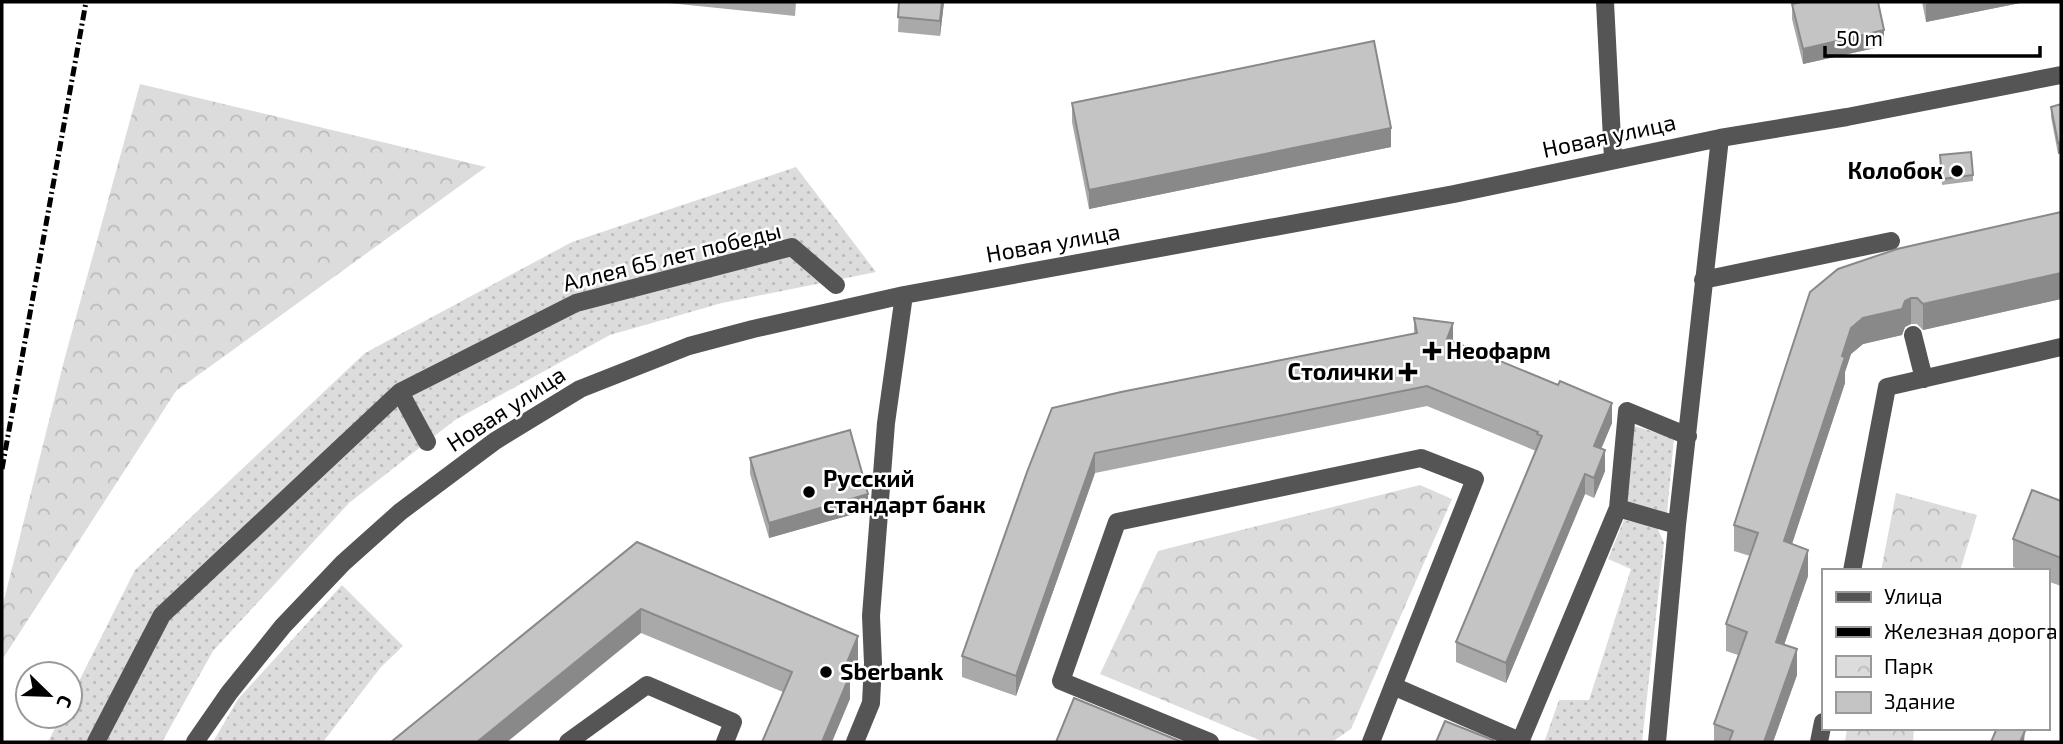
<svg xmlns="http://www.w3.org/2000/svg" width="2063" height="744" viewBox="0 0 2063 744" font-family="'Exo 2',sans-serif">
<defs>
<pattern id="grass-dots" width="8" height="8" patternUnits="userSpaceOnUse" patternTransform="scale(1.75)"><rect width="8" height="8" fill="#dcdcdc"/><path d="M2 2h.1M6 6h.1" fill="none" stroke="#bbb" stroke-width="1.8" stroke-linecap="round"/></pattern>
<pattern id="park-crowns" width="20" height="18" patternUnits="userSpaceOnUse" patternTransform="scale(1.75)"><rect width="20" height="18" fill="#dcdcdc"/><path d="M2 6a3 3 0 1 1 6 0M12 15a3 3 0 1 1 6 0" fill="none" stroke="#bbb"/></pattern>
</defs>
<rect width="100%" height="100%" fill="#fff"/>
<path fill="url(#grass-dots)" d="M796 167 876 272 722 303 610 335 455 420 349 503 213 651 162 742H48L61 716H70V699L135 570 365 353 572 242Z
M1631 425 1674 438 1667 513 1627 503Z
M1624 520 1657 527 1664 543 1642 742H1550L1545 740 1559 700H1589L1631 569 1608 559Z
M342 585 403 646 381 667 323 742H213L238 699Z"/>
<path fill="url(#park-crowns)" d="M140 84 486 167 176 391 2 660V608L65 357Z
M1420 485 1452 499 1351 729 1332 742H1264L1100 674 1158 551Z
M1896 493 1977 515 1960 571H1881Z
M1847 728H1914L1913 742H1845Z"/>
<g fill="none" stroke-linecap="round" stroke-linejoin="round">
<path stroke="#555" stroke-width="18" d="M1605 2 1613 159
M1703 280 1891 241
M1913 335 1924 379
M400 392 576 303 792 247 836 285
M1618 508 1677 525
M1852 571 1887 387 2061 347
M96 742 162 615 400 392 427 442
M195 742 229 693 283 626 343 563 400 512 495 441 580 389 689 346 753 329 904 295 1454 194 1720 138 1847 117 2061 75
M568 742 647 685 733 722 725 742
M855 742 871 703 873 663 871 616 886 423 904 295
M1210 742 1061 681 1117 522 1421 458 1475 479 1393 686
M1371 742 1393 686 1522 742
M1520 742 1618 508 1627 411 1688 436
M1657 742 1677 525 1720 138
M1819 742 1823 722"/>
<path stroke="#000" stroke-width="5" stroke-dasharray="10 3.5 2 3.5" stroke-linecap="butt" d="M2 469 86 2"/>
</g>
<path fill="#a9a9a9" d="M669 2H796L795 16 669 3Z
M899 2H944L940 36 898 32Z
M1922 2H2025L1926 22Z
M1792 4 1884 46 1803 64 1792 19Z
M1072 103 1391 147 1089 209 1072 122Z
M2061 104V153L2058 154 2051 117V107Z
M1940 160 1973 175V181L1942 185Z
M2061 212V299L1923 330 1917 324H1911L1905 327 1902 335 1863 344 1851 354 1845 372V383L1792 544 1808 576 1784 645 1797 675 1773 742H1714V724L1738 655 1726 651V624L1750 556 1734 551V525L1810 292Z
M1414 318 1453 341 1612 423 1601 449 1605 471 1594 498 1585 494 1506 683 1456 662V642L1536 451 1427 406 1095 473 1016 696 962 677V656L1027 472 1414 334Z
M750 458 868 510 769 538 750 474Z
M2061 501V586L2047 581V571H2022L2013 567V539Z
M637 542 858 661 850 680V699L783 692 641 633Z"/>
<path fill="#898989" d="M942 2H944L940 36V21Z
M1934 2H2025L1926 22V4Z
M1884 30V46L1803 64V49Z
M1391 128V147L1089 209V190Z
M2061 142V153L2058 154V143Z
M2061 273V299L1923 330V304Z
M1911 298V324L1905 327 1902 335 1863 344 1851 354 1845 372V383L1784 568V541L1851 328 1863 318Z
M1453 323V344L1447 339Z
M1612 403V423L1594 466V446Z
M1605 450V471L1594 498V478Z
M1095 453V473L1016 696V676Z
M1585 474V494L1506 683V663Z
M868 494V510L769 538V523Z
M1808 550V576L1776 668V642Z
M641 609V633L507 742H477Z
M858 636V661L850 680V699L832 742H822L843 672Z
M1797 649V675L1773 742H1764Z
M2025 731 2024 742H2020Z"/>
<path fill="#c4c4c4" stroke="#898989" stroke-width="2" d="M899 2H942L940 21 898 17Z
M1802 2H1878L1884 30 1803 49 1792 4Z
M1374 41 1391 128 1089 190 1072 103Z
M2061 104V142L2058 143 2051 107Z
M1971 152 1973 175 1942 179 1940 155Z
M2061 212V273L1923 304 1917 298H1911L1905 301 1902 309 1863 318 1851 328 1842 356 1845 357 1784 541 1808 550 1776 642 1797 649 1764 742H1766H1729L1733 731 1714 724 1747 632 1726 624 1758 533 1734 525 1810 292 1838 269 1897 249Z
M1414 318 1453 323 1447 339 1558 385 1560 381 1612 403 1594 446 1605 450 1594 478 1585 474 1506 663 1456 642 1542 436 1537 434 1538 432 1427 386 1095 453 1016 676 962 656 1027 472 1052 408 1121 392 1417 333Z
M850 430 868 494 769 523 750 458Z
M2032 490 2061 501V558L2013 539Z
M637 542 858 636 843 672 850 675 822 742H762L792 672 641 609 477 742H391Z
M1074 698 1182 742H1056Z
M1445 721 1493 740 1492 742H1436Z
M1997 728H2019L2025 731 2020 742H1991Z"/>
<g fill="#000" stroke="#fff" stroke-width="2.5">
<circle cx="1957" cy="171" r="7"/>
<path d="M1428.5 340.5h7v7h7v7h-7v7h-7v-7h-7v-7h7z"/>
<path d="M1404.5 361.5h7v7h7v7h-7v7h-7v-7h-7v-7h7z"/>
<circle cx="809" cy="492" r="7"/>
<circle cx="826" cy="672" r="7"/>
</g>
<g text-anchor="middle" stroke-width="5" stroke-linejoin="round" paint-order="stroke">
<g font-size="23" fill="#000" stroke="#fff">
<text transform="translate(1609 136) rotate(-12)" y="8">Новая улица</text>
<text transform="translate(1053 243) rotate(-10)" y="8">Новая улица</text>
<text transform="translate(672 257) rotate(-14)" y="8">Аллея 65 лет победы</text>
<text transform="translate(506 409) rotate(-33)" y="8">Новая улица</text>
</g>
<g font-size="23" font-weight="bold" fill="#000" stroke="#fff" text-anchor="start">
<text x="1943" y="179" text-anchor="end">Колобок</text>
<text x="1446" y="359">Неофарм</text>
<text x="1394" y="380" text-anchor="end">Столички</text>
<text x="823" y="487">Русский<tspan x="823" dy="26">стандарт банк</tspan></text>
<text x="840" y="680">Sberbank</text>
</g>
</g>
<rect width="2063" height="744" fill="none" stroke="#000000" stroke-width="7"/>
<rect x="1822" y="569" width="228" height="161" fill="#ffffff" stroke="#999999" stroke-width="2"/>
<rect x="1836" y="592" width="35" height="10" fill="#555555" stroke="#999999" stroke-width="2"/>
<text x="1884" y="604" font-size="21" fill="#000000">Улица</text>
<rect x="1836" y="627" width="35" height="10" fill="#000000" stroke="#999999" stroke-width="2"/>
<text x="1884" y="639" font-size="21" fill="#000000">Железная дорога</text>
<rect x="1836" y="656" width="35" height="21" fill="url(#park-crowns)" stroke="#999999" stroke-width="2"/>
<text x="1884" y="674" font-size="21" fill="#000000">Парк</text>
<rect x="1836" y="692" width="35" height="21" fill="#c4c4c4" stroke="#999999" stroke-width="2"/>
<text x="1884" y="709" font-size="21" fill="#000000">Здание</text>
<g transform="translate(49 695) rotate(113)"><circle r="33" fill="#ffffff" stroke="#999999" stroke-width="2"/>
<path d="M0-5L12 26L0 18L-12 26Z" fill="#000000"/>
<text y="-10" font-size="19" font-weight="bold" text-anchor="middle" fill="#000000">С</text>
</g>
<path d="M1825 46v10h215v-10" fill="none" stroke="#000000" stroke-width="3.5"/>
<text x="1836" y="46" font-size="21" fill="#000000" stroke="#ffffff" stroke-width="5" paint-order="stroke">50 m</text>
</svg>
